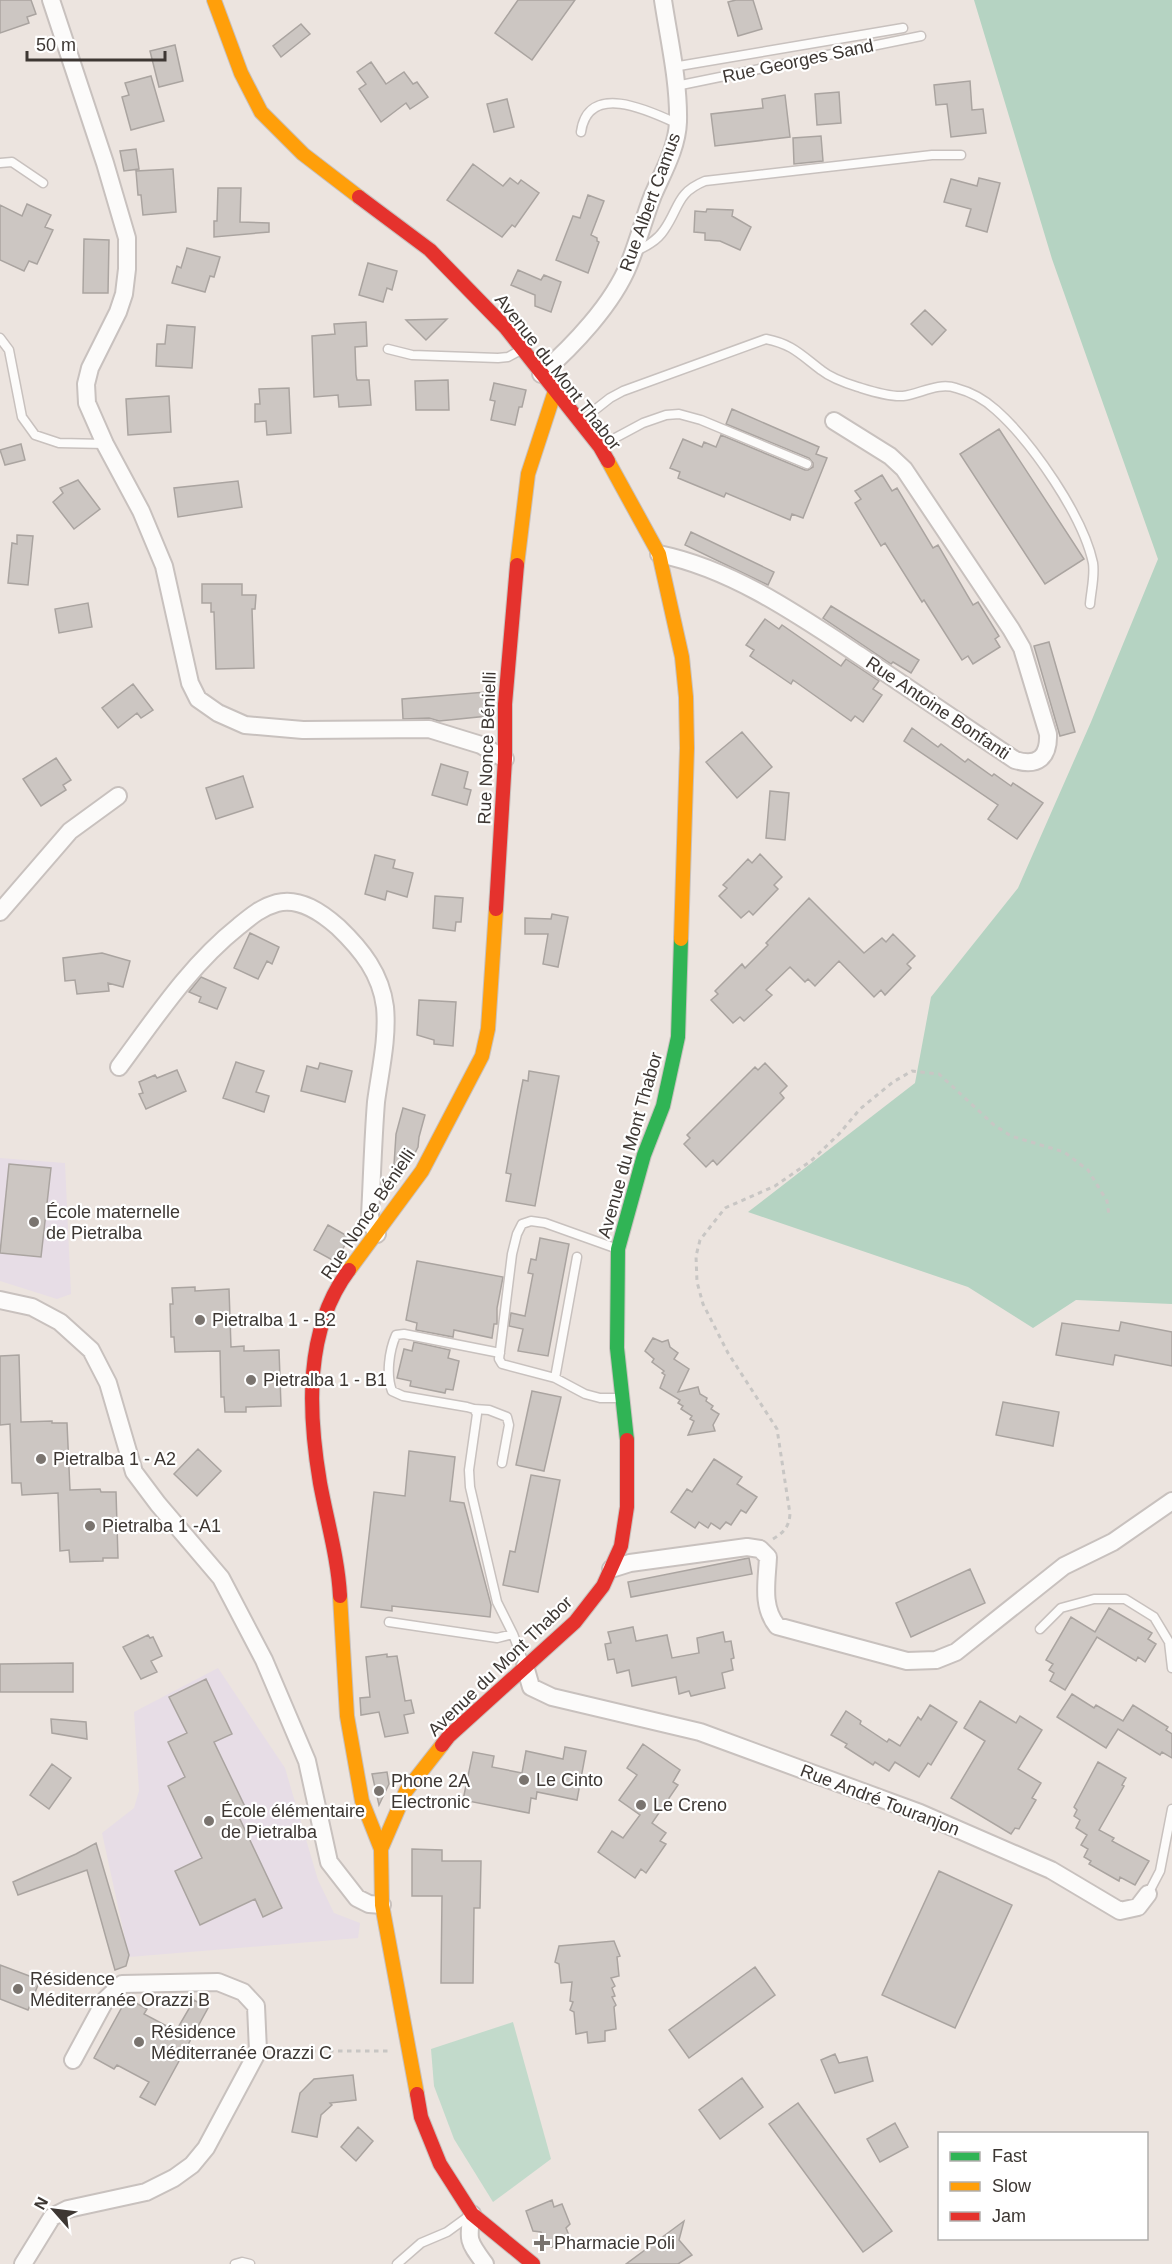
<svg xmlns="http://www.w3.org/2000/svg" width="1172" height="2264" viewBox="0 0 1172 2264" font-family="Arial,sans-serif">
<rect width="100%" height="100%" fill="#ece4df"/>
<path fill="#e7dde6" d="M0 1158 65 1163 71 1294 57 1299 0 1281Z
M218 1668 285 1768 318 1880 334 1913 360 1923 358 1938 129 1957 102 1833 134 1808 139 1791 134 1712Z"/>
<path fill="#c2dacb" d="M513 2022 551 2159 493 2202 454 2139 434 2086 431 2049Z"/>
<path fill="#b5d3c2" d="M974 0H1172V1304L1076 1300 1033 1328 968 1287 748 1212 915 1083 931 997 1018 888 1091 722 1158 559 1052 259Z"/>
<path fill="#ccc6c2" stroke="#aaa4a0" stroke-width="1.5" d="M0 0H31L36 14 27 17 29 23 0 33Z
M518 0H575L532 60 495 33Z
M736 0H753L762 29 738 36 728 2Z
M301 24 310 34 281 57 273 46Z
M175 45 183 81 159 87 150 51Z
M371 62 386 84 404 72 413 84 417 82 428 97 410 109 406 103 381 122 359 89 366 84 357 72Z
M151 76 164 121 131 130 122 97 129 95 125 83Z
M970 81 972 110 983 109 986 133 951 137 947 104 936 105 934 85Z
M839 92 841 123 817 125 815 94Z
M785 95 790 137 715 146 711 114 763 108 762 99Z
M507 99 514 127 494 132 487 104Z
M821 136 823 161 794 164 793 138Z
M136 149 139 169 124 171 120 151Z
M473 164 503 186 510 178 518 184 521 180 539 193 515 227 512 225 502 237 447 200Z
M173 169 176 212 143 215 141 195H138L136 171Z
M979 178 1000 183 987 232 966 226 971 209 944 202 951 179 977 186Z
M218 188H241L240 222 269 223V232L214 237V221H217Z
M588 195 604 201 591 235 597 238V241L599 242 588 273 556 260 573 216 580 218Z
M27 204 51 215 45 227 53 230 37 264 29 261 24 271 0 260V205L22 216Z
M707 209 733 210 732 216 751 227 740 250 720 241 705 240V233L694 232 695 211 706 212Z
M84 239 109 240 108 293H83Z
M187 248 220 257 214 277 210 276 205 292 172 283 177 266 181 268Z
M368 263 397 271 392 290 387 288 383 302 359 295Z
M518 270 541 280 544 275 561 282 551 312 535 306V295L511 285Z
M925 310 946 330 932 345 911 324Z
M447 319 426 340 406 320Z
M366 322 367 346 355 347 356 375 357 380H369L371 405 339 407 338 395 314 397 312 336 335 334 334 324Z
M167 325 195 327 192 368 156 366 157 344H165Z
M448 380 449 410H416L415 381Z
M494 383 526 390 522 407H519L515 425 491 420 495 401 490 400Z
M289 388 291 433 267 435 266 421 255 422V404H260L259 389Z
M169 396 171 432 128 435 126 399Z
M732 409 819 447 816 454 827 458 803 518 792 514 790 520 726 493 724 497 678 478 680 472 670 468 683 439 702 447 704 442 716 447 721 435 805 470H808L813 467V463L809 458 726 424Z
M999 429 1084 559 1045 584 960 454Z
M21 444 25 460 5 465 0 450Z
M882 475 892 491 897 488 933 548 938 545 973 605 978 602 999 636 995 639 1000 647 973 664 968 656 962 660 924 600 922 602 885 543 881 546 855 503 861 499 855 491Z
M78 480 100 509 74 529 53 502 63 493 60 488Z
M238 481 242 507 178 517 174 488Z
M691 532 774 572 768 585 685 545Z
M17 535 33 536 28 585 8 583 12 543 17 544Z
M202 584H242V595H256L255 609H252L254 668 216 669 214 612H211V603H202Z
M88 603 92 627 59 633 55 609Z
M831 606 919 660 911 673 893 662 891 664 823 618Z
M765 619 779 629 782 625 841 666 846 659 879 681 873 689 882 695 863 722 855 716 851 721 793 680 791 684 750 656 754 650 746 645Z
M1049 642 1075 732 1060 736 1034 646Z
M133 684 153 710 141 718 137 713 118 728 102 708Z
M486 692 488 716 439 721 429 718 403 719 402 699Z
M912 728 938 747 941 744 965 762 968 759 992 776 994 774 1011 786 1013 783 1043 803 1017 839 988 819 998 805 904 741Z
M742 732 772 767 737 798 706 762Z
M56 758 71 780 63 785 66 790 41 806 23 779Z
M441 764 468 772 464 788 471 790 467 805 432 795Z
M243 776 253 807 216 819 206 788Z
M770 791 789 793 785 840 766 838Z
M760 854 782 877 774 885 778 889 753 915 749 911 741 918 719 896 727 888 723 885 731 877 748 859 752 863Z
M375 855 395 860 393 868 413 873 407 897 387 891 385 900 365 894Z
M435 896 463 898 461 922H456L455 931 433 928Z
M809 898 864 953 882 938 886 942 893 934 915 956 907 964 911 968 885 995 881 990 874 997 839 961 815 986 808 979 805 982 790 967 766 990 772 995 744 1021 740 1017 733 1023 711 1000 718 994 715 991 742 964 745 968 768 945 766 943Z
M552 914 568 917 558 967 543 964 548 934H525V918L551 919Z
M250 933 279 947 272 964 267 961 258 979 234 968Z
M102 953 130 961 123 987 108 983 109 991 77 994 75 980 65 981 63 958Z
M201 977 226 988 217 1009 199 1002 201 997 189 992Z
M419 1000 456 1002 453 1046 434 1044V1040L417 1035Z
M236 1062 264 1071 256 1092 269 1096 264 1112 223 1098Z
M320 1063 352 1071 345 1102 301 1091 307 1066 318 1069Z
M765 1063 787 1086 780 1093 784 1098 717 1165 713 1160 706 1167 684 1144 690 1138 687 1135 755 1067 758 1070Z
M177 1070 186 1091 146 1109 139 1094 143 1093 139 1082 155 1075 157 1078Z
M529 1071 559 1076 535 1206 506 1201 511 1174 506 1173 518 1106 523 1080 528 1081Z
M403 1108 425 1115 419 1137 418 1147 415 1153H410L408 1165H394L396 1134Z
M9 1164 51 1168 41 1257 0 1253Z
M328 1225 349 1237 336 1262 314 1250Z
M540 1238 569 1244 548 1356 518 1351 523 1329 509 1326 511 1313 525 1316 533 1274 528 1273 531 1259 536 1260Z
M417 1261 503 1277 497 1308V1324H494L492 1338 454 1330 453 1337 416 1330 417 1323 406 1320Z
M195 1287V1291L229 1289 231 1347 244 1346V1351L279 1350 281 1406 246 1407V1412H225L224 1397H221L220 1351 175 1352 174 1337H171L170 1304H173L172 1288Z
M1121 1322 1172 1332V1366L1115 1355 1113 1365 1056 1355 1062 1323 1119 1331Z
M653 1338 662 1342 668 1340 670 1347 678 1353 674 1359 689 1369 678 1392 698 1387 700 1394 707 1398 706 1401 713 1406 711 1409 719 1414 713 1425 715 1431 688 1435 694 1421 690 1419 692 1416 681 1409 683 1406 678 1403 680 1400 660 1388 665 1375 662 1373 664 1371 652 1362 654 1359 645 1351Z
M414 1342 450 1350 448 1358 459 1361 453 1390 446 1389 445 1393 410 1386 411 1381 397 1378 404 1349 412 1351Z
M19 1355 21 1422 52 1421V1423H67L70 1490 100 1489 101 1492H116L118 1558H103V1561L70 1562 69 1550 60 1551 58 1493 22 1495 21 1483H12L10 1424 0 1425V1356Z
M532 1391 561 1397 544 1471 516 1465Z
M1003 1402 1059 1412 1053 1446 996 1435Z
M198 1449 221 1471 197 1496 174 1474Z
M409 1451 455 1457 450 1501 464 1503 491 1605 490 1617 392 1606V1611L361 1607 374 1492 405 1496Z
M714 1459 742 1477 737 1484 757 1497 746 1513 741 1510 731 1525 726 1522 720 1529 711 1523 708 1528 699 1522 695 1528 671 1512 687 1489 692 1492Z
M531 1475 560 1480 538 1592 503 1585 510 1551 515 1552Z
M749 1558 752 1574 631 1597 628 1582Z
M970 1569 985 1603 911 1637 896 1603Z
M1109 1608 1152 1633 1148 1639 1156 1644 1145 1662 1138 1657 1136 1661 1097 1637 1065 1690 1050 1681 1054 1673 1049 1670 1053 1664 1046 1660 1071 1617 1095 1632Z
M633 1627 636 1641 667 1635 672 1658 699 1653 697 1638 723 1632 725 1642 731 1641 734 1658 731 1659 733 1670 722 1673 725 1688 691 1696 689 1691 679 1694 676 1677 632 1686 629 1670 617 1673 614 1659 608 1660 605 1644 611 1643 608 1632Z
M148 1635 150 1638 153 1637 162 1656 151 1661 157 1672 141 1679 123 1647Z
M387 1654V1657L397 1656 405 1701 411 1700 414 1713 404 1715 408 1733 385 1737 379 1712 361 1715 360 1698 370 1697 366 1657Z
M73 1663V1692H0V1664Z
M206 1679 232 1734 214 1742 248 1813 239 1817 282 1908 263 1917 255 1899 200 1925 175 1871 202 1858 168 1786 185 1777 168 1742 187 1733 169 1697Z
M1072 1694 1094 1708 1096 1705 1123 1721 1133 1705 1168 1727 1166 1730 1172 1734V1758L1162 1752 1160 1755 1118 1729 1106 1748 1057 1717Z
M980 1701 1016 1723 1020 1716 1042 1730 1018 1769 1041 1783 1032 1798 1036 1800 1019 1829 1015 1828 1011 1834 951 1798 985 1741 964 1728Z
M930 1705 957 1722 931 1765 928 1763 919 1777 895 1762 889 1771 875 1762 873 1765 845 1747 847 1744 831 1735 846 1711 861 1721 860 1724 887 1742 889 1739 900 1746 918 1717 921 1720Z
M51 1719 86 1722 87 1739 52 1733Z
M643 1744 680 1770 673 1782 678 1785 652 1823 666 1833 660 1841 666 1844 646 1873 641 1869 635 1878 598 1852 612 1831 623 1838 640 1815 619 1800 637 1775 627 1768Z
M565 1747 586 1751 577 1800 537 1792 536 1799 531 1798 529 1813 463 1800 473 1752 494 1756 492 1767 522 1773 526 1751 563 1759Z
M1098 1762 1126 1778 1122 1785 1124 1786 1099 1830 1114 1838 1112 1841 1149 1861 1135 1885 1120 1877 1119 1881 1089 1864 1091 1861 1084 1857 1088 1849 1081 1845 1087 1835 1076 1828 1080 1820 1074 1816 1077 1810 1074 1807Z
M52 1764 71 1778 49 1809 30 1795Z
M387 1772 389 1784 379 1805 372 1774Z
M96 1843 129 1955 126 1966 115 1970 87 1870 18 1895 13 1882 76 1854Z
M412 1849 442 1850V1861H481L480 1908H474L473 1983H441L442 1896H412Z
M939 1871 1012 1905 955 2028 882 1995Z
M614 1941 620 1956 617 1957 619 1976 611 1978 615 1986 612 1988 615 1996 612 1997 616 2005 614 2007 616 2029 605 2031V2041L588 2043 587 2032 576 2034 574 2012 570 2010 573 2002 570 2001 572 1982 561 1983 559 1964 555 1962 559 1946Z
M0 1965 40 1980 28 2010 0 1999Z
M755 1967 775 1995 689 2058 669 2030Z
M127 1998 147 2009 144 2014 176 2031 194 2000 208 2008 155 2105 140 2097 149 2082 117 2065 114 2069 94 2058Z
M835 2054 839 2063 867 2057 873 2081 835 2093 821 2060Z
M353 2075 356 2100 330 2103 332 2105 321 2115 317 2137 292 2132 300 2093 314 2079Z
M742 2078 763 2107 720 2139 699 2110Z
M798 2103 892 2231 863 2252 769 2124Z
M895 2123 908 2147 880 2162 867 2139Z
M358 2127 373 2141 356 2161 341 2147Z
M552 2200 554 2207 562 2204 570 2224 566 2228 570 2238 552 2247 546 2245 541 2232 533 2231 526 2211Z
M684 2221 679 2240 692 2255 678 2264H626Z"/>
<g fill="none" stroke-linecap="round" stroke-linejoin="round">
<defs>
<path id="lane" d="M673 67 903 28
M676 86 921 36
M581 132C588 81 650 111 678 124
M0 163 12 162 43 183
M634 252C645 247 657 241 664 230 680 207 676 193 705 181L932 155H961
M0 338 9 350 22 417 35 435 59 443 105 444
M388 349 412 355 498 358 508 357 521 350
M582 420 610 398 623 391 766 339C792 344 801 355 821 370 831 378 845 383 858 387 871 391 889 397 903 396 920 394 938 382 956 388 971 392 984 399 996 410 1032 442 1083 516 1093 563 1095 576 1091 591 1090 604
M602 445 643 423 666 415 679 414 701 420 807 464
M615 1248 545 1223 531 1221 522 1224 517 1234 512 1254 499 1359 502 1364 555 1378 585 1394 600 1398H619
M500 1353 404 1334 396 1335C389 1351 386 1375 392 1391L403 1396 467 1407 474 1409 477 1414 469 1470 470 1487 497 1602 513 1634 525 1666
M555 1378 577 1257
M474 1409 489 1410 507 1417 509 1425 502 1463
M389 1622 497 1638 513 1634
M1040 1629 1061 1608 1094 1599H1125L1154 1617 1169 1642 1172 1668
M1148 1894 1160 1871 1172 1809
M235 2264 242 2262 250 2264
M397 2264 421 2243 447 2232 469 2216"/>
<path id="street" d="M51 0 105 163 127 238V269L124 294 118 312 90 368 86 384 87 403 105 444 141 511 164 566 190 683 198 699 218 713 245 725 303 730 429 729 481 745 505 759
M541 374C573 346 613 304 629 264 638 242 644 218 653 195 663 172 677 148 678 122 679 82 669 40 663 0
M659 554C732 569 797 614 859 655 911 690 963 725 1015 760 1038 767 1049 757 1048 734L1022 648 1011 629 904 469 890 456 834 421
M0 912 70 831 118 796
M119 1067C156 1017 190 965 239 926 251 916 262 907 277 903 300 897 322 913 338 927 362 950 381 974 385 1007 388 1039 380 1071 376 1102 373 1140 372 1178 370 1216L372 1225 377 1234
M0 1300 32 1307 60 1322 91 1350 108 1383 134 1472 158 1504 221 1578 264 1660 307 1761 329 1862 357 1898 369 1904 382 1905
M611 1569 630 1563 747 1547 760 1549 768 1557C767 1581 761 1606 777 1626L907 1661 936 1660 956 1652 1064 1566 1113 1542 1172 1501
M525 1666 531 1687 552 1697 700 1732 920 1813 1051 1870 1120 1911 1138 1907 1148 1894
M472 2214C467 2241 469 2242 485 2264
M23 2264 52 2217 68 2209 146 2192 174 2178 192 2165 206 2148 258 2051 256 2006 243 1992 218 1982 122 1984 106 1999 73 2060"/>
<path id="fast" d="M627 1440 617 1348 618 1249 644 1155 663 1106 678 1037 681 939"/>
<path id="slow" d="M214 0 241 73 261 112 303 154 359 197
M608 461 659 554 682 657 686 697 687 748 681 939
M517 565 528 474 555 391
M349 1270 422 1171 482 1056 488 1029 496 909
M340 1596 347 1716 362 1801 381 1849
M417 2094 382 1905 381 1849 406 1791 442 1745"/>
<path id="jam" d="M359 197 430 250 505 327 600 447 608 461
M496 909 505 759V704L517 565
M340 1596C338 1558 327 1521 320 1483 308 1412 304 1330 349 1270
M442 1745 449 1736 575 1622 603 1586 621 1546 627 1507V1440
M417 2094 421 2117 440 2164 472 2214 533 2264"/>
</defs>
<use href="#lane" stroke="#c8c1be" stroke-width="11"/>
<use href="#street" stroke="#c8c1be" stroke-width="20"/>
<use href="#fast" stroke="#c8c1be" stroke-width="16"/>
<use href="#slow" stroke="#c8c1be" stroke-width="16"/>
<use href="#jam" stroke="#c8c1be" stroke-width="16"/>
<path stroke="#c8c6c4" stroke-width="3" stroke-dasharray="4.5 4.5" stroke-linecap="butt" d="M773 1539C784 1532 789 1527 790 1514L777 1429 728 1353 703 1304 697 1282 696 1256 700 1240 725 1208 775 1186 811 1161 839 1134 860 1109 893 1082 912 1071 939 1074 994 1125 1011 1136 1064 1152 1088 1170 1107 1201 1109 1216
M275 2051H388"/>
<use href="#lane" stroke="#fcfbfa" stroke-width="8"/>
<use href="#street" stroke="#fcfbfa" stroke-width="16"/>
<use href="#fast" stroke="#30b455" stroke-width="14"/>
<use href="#slow" stroke="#ff9f0a" stroke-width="14"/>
<use href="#jam" stroke="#e5322d" stroke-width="14"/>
</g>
<g fill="#7a746f" stroke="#fff" stroke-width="2">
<circle cx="34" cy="1222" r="6"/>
<circle cx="200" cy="1320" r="6"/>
<circle cx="251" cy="1380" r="6"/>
<circle cx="41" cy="1459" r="6"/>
<circle cx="90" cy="1526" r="6"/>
<circle cx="524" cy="1780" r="6"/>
<circle cx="379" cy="1791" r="6"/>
<circle cx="641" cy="1805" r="6"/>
<circle cx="209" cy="1821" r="6"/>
<circle cx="18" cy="1989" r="6"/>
<circle cx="139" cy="2042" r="6"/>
<path d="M539 2234h6v6h6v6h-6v6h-6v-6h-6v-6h6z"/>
</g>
<g text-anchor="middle" stroke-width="4.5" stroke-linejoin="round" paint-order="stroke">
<g font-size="18" fill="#3d3733" stroke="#fff">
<text transform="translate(798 61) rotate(-12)" y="6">Rue Georges Sand</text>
<text transform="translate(650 202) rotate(-70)" y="6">Rue Albert Camus</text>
<text transform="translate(558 372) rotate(52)" y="6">Avenue du Mont Thabor</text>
<text transform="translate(938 708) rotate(34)" y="6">Rue Antoine Bonfanti</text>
<text transform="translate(487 748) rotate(-88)" y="6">Rue Nonce Bénielli</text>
<text transform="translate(630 1145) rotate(-74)" y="6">Avenue du Mont Thabor</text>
<text transform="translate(368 1214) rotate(-56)" y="6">Rue Nonce Bénielli</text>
<text transform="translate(500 1666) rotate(-44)" y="6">Avenue du Mont Thabor</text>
<text transform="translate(880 1800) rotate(21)" y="6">Rue André Touranjon</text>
</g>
<g font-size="18" fill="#3d3733" stroke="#fff" text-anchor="start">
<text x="46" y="1218">École maternelle<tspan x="46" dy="21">de Pietralba</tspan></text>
<text x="212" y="1326">Pietralba 1 - B2</text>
<text x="263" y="1386">Pietralba 1 - B1</text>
<text x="53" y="1465">Pietralba 1 - A2</text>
<text x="102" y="1532">Pietralba 1 -A1</text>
<text x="536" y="1786">Le Cinto</text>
<text x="391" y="1787">Phone 2A<tspan x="391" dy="21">Electronic</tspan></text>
<text x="653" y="1811">Le Creno</text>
<text x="221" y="1817">École élémentaire<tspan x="221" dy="21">de Pietralba</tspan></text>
<text x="30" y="1985">Résidence<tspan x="30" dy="21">Méditerranée Orazzi B</tspan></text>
<text x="151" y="2038">Résidence<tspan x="151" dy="21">Méditerranée Orazzi C</tspan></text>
<text x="554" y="2249">Pharmacie Poli</text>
</g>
</g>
<rect x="938" y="2132" width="210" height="108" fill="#ffffff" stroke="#b1afad" stroke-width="1.5"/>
<rect x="950" y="2152" width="30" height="9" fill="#30b455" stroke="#b1afad" stroke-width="1.5"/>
<text x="992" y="2162" font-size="18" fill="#3d3733">Fast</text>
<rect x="950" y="2182" width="30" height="9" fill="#ff9f0a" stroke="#b1afad" stroke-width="1.5"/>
<text x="992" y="2192" font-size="18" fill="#3d3733">Slow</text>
<rect x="950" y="2212" width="30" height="9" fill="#e5322d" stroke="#b1afad" stroke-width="1.5"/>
<text x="992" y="2222" font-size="18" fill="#3d3733">Jam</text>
<g transform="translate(54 2210) rotate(298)" stroke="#ffffff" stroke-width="4.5" paint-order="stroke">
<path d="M0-4.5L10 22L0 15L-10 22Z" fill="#3d3733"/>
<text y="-9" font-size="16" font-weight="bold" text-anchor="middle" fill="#3d3733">N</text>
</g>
<path d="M27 51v9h138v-9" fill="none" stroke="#3d3733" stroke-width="3"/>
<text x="36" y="51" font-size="18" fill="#3d3733" stroke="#ffffff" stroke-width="4.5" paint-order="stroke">50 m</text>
</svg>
